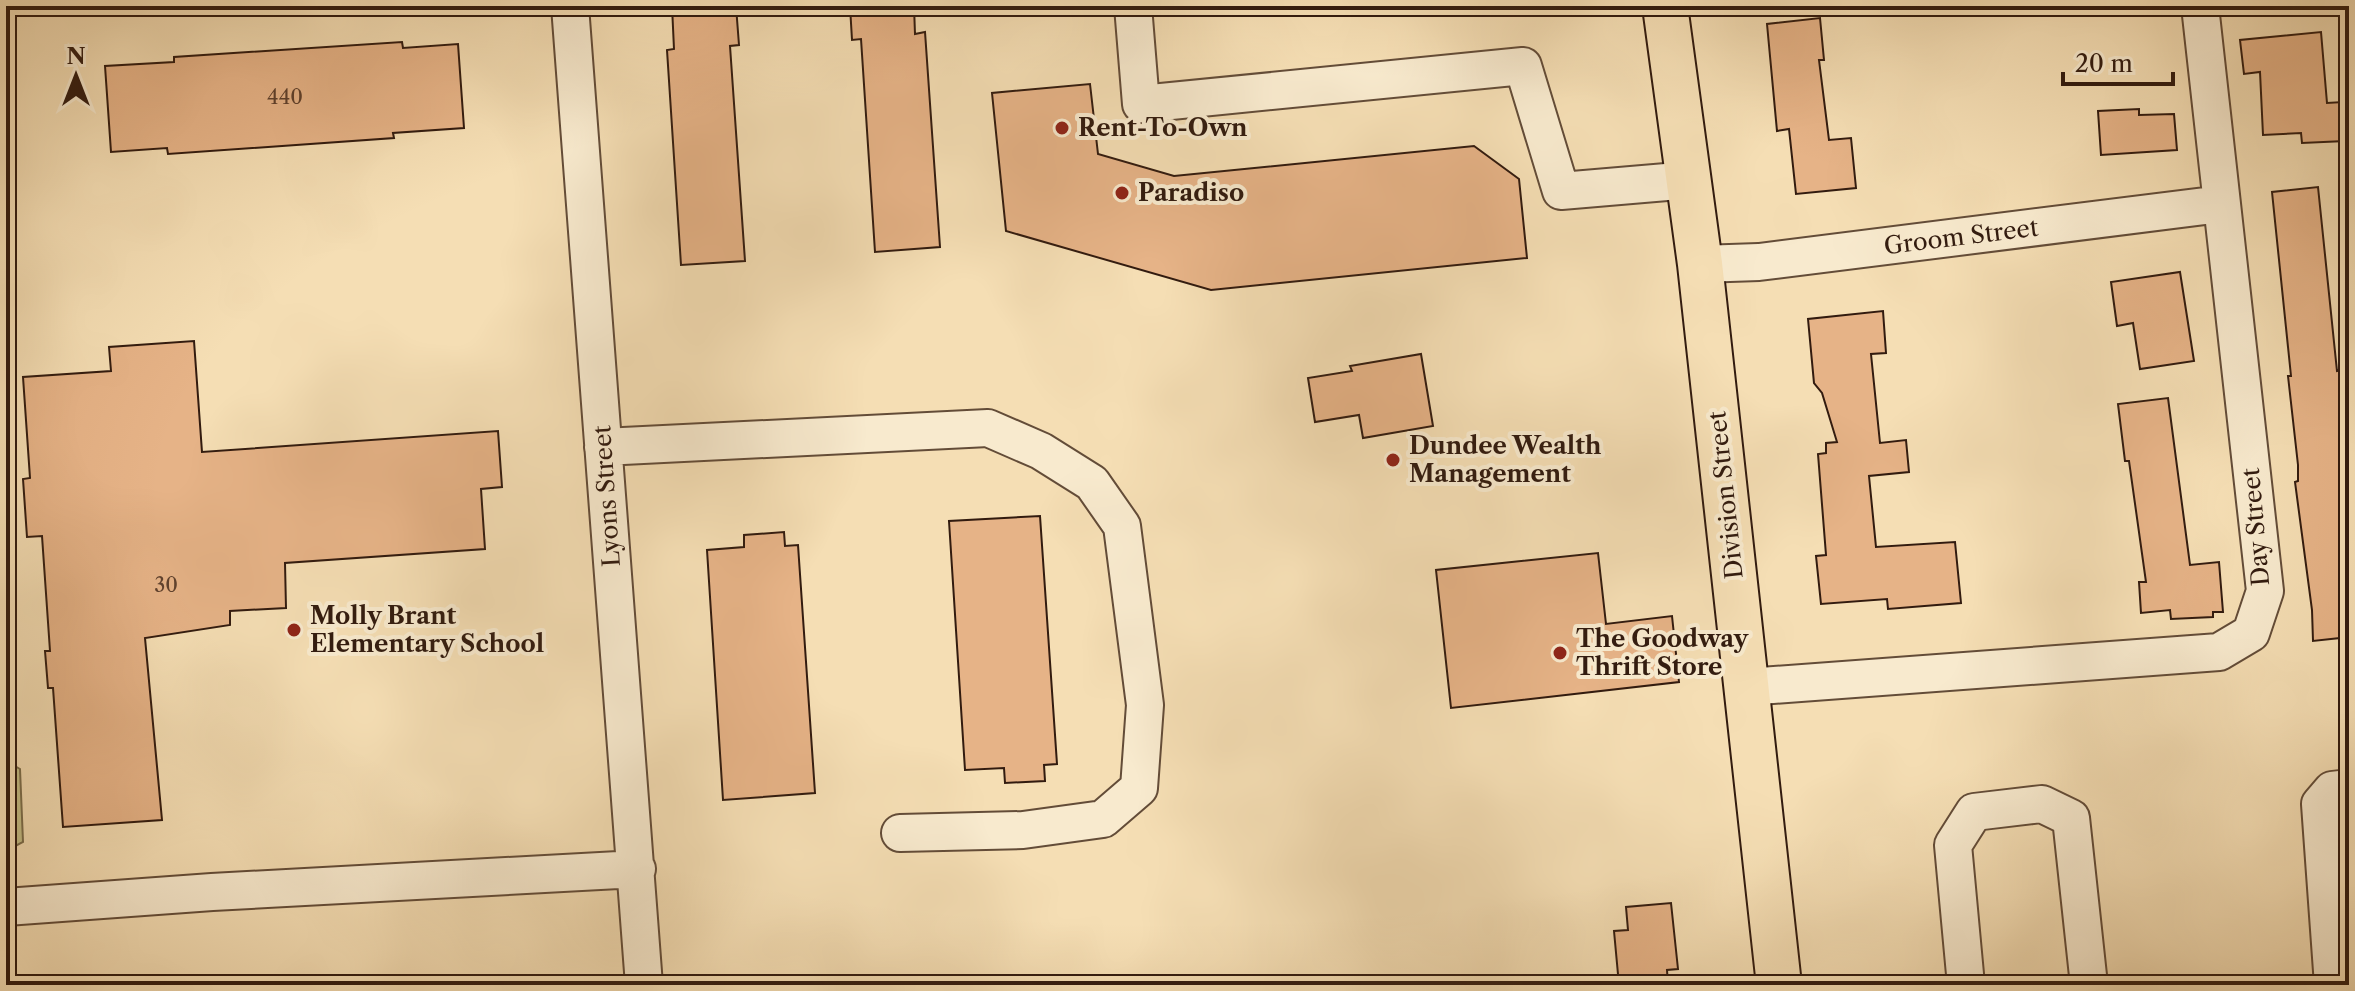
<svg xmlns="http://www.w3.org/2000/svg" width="2355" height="991" viewBox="0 0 2355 991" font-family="'Libre Caslon Text',serif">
<rect width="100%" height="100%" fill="#f5deb4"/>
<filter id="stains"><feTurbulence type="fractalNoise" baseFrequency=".0025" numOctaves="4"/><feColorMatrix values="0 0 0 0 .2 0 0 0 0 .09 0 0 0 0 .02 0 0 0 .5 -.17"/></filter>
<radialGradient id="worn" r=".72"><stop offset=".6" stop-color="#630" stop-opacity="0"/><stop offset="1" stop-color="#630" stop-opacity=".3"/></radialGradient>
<path fill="#c4bf87" stroke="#7b6d4b" stroke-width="2" d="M6 761 20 769 23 842 6 851Z"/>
<path fill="#e6b387" stroke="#321b0f" stroke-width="2" d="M672 6H736L739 45 730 46 745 261 681 265 667 50 674 49Z
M850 6H914L915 34 925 32 940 247 875 252 861 39 852 40Z
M1820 18 1824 60H1819L1829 140 1851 138 1856 188 1796 194 1789 129 1777 131 1767 24Z
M2321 32 2327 103 2343 102 2345 141 2302 143 2301 133 2263 135 2260 72 2244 74 2240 40Z
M402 42 403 48 458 44 464 128 393 133 394 138 168 154 167 148 111 152 105 66 174 62V57Z
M1090 84 1098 154 1174 176 1474 146 1519 179 1527 258 1211 290 1006 231 992 93Z
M2139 109V115L2174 114 2177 150 2101 155 2098 111Z
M2318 187 2337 371 2342 370 2349 434V637L2313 641 2312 610 2295 482 2298 481V465L2288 376H2291L2272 192Z
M2180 272 2194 361 2140 369 2133 323 2117 326 2111 282Z
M1883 311 1886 353 1871 354 1880 443 1906 440 1909 472 1869 476 1876 547 1955 542 1961 603 1888 609 1887 599 1821 604 1816 556 1826 555 1818 454 1826 453V443L1837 442 1822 393 1814 383 1808 319Z
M194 341 202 452 498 431 502 487 481 489 485 549 285 563 286 608 230 611V625L145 638 162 820 63 827 53 688H48L45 651H50L42 536 27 537 23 479 30 478 23 377 111 371 109 347Z
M1421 354 1433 426 1363 438 1359 415 1315 422 1308 378 1352 371 1350 366Z
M2168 398 2190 565 2219 562 2223 612H2213V617L2171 619 2170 610 2141 613 2139 582H2146L2129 461H2125L2118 404Z
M1040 516 1057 764 1044 765 1045 781 1005 783 1004 768 965 770 949 521Z
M784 532 785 546 798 545 815 793 723 800 707 550 744 547V535Z
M1598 553 1606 624 1672 616 1679 682 1451 708 1436 570Z
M1671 903 1678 969 1667 970 1668 985H1619L1614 931 1628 930 1626 907Z"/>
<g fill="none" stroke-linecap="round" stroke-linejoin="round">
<defs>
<path id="minor" d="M570 6 644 985
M1133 6 1141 104 1523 66 1561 191 1690 180
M1700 264 1759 262 2221 204
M603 447 988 428 1041 451 1092 483 1122 526 1145 705 1139 788 1103 819 1023 830 900 833
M1747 687 2219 652 2251 633 2265 591 2200 6
M6 907 212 892 637 869
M1966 985 1953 845 1974 812 2042 804 2071 818 2089 985
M2333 985 2320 804 2332 790 2349 788"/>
<path id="major" d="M1665 6 1700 264 1779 985"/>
</defs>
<use href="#minor" stroke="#634c38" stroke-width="40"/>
<use href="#major" stroke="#321b0f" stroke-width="48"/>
<use href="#minor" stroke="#f8eace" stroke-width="36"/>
<use href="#major" stroke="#f5deb4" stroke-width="44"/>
</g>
<g fill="#8f2418" stroke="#f8eace" stroke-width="3">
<circle cx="1062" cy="128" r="8"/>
<circle cx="1122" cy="193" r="8"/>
<circle cx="1393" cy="460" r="8"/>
<circle cx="294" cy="630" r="8"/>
<circle cx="1560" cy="653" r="8"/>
</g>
<g text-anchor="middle" stroke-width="8" stroke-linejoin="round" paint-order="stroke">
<g font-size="20" fill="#5f412d">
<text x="285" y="104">440</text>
<text x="166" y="592">30</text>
</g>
<g font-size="24" font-weight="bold" fill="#321b0f" stroke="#f8eace" text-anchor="start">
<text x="1078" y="136">Rent-To-Own</text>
<text x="1138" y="201">Paradiso</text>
<text x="1409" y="454">Dundee Wealth<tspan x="1409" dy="28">Management</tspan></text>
<text x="310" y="624">Molly Brant<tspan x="310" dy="28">Elementary School</tspan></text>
<text x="1576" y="647">The Goodway<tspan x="1576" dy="28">Thrift Store</tspan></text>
</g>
<g font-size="24" fill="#321b0f" stroke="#f8eace">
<text transform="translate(1961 237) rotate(-7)" y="8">Groom Street</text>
<text transform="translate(1726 495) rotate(-96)" y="8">Division Street</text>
<text transform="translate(607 496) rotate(-94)" y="8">Lyons Street</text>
<text transform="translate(2256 527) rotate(-95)" y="8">Day Street</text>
</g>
</g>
<rect width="2355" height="991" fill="none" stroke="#f5deb4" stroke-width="32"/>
<rect x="8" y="8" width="2339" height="975" fill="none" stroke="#321b0f" stroke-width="4"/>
<rect x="16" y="16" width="2323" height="959" fill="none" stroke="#321b0f" stroke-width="2"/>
<g transform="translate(76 76)" stroke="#f8eace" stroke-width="6" paint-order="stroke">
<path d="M0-6L14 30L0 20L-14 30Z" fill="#321b0f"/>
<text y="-12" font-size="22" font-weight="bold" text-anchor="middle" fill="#321b0f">N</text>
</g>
<path d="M2063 72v12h110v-12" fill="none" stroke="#321b0f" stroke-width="4"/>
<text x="2075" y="72" font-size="24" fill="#321b0f" stroke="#f8eace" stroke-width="6" paint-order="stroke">20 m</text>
<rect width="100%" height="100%" filter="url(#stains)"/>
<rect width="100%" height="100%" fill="url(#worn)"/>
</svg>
